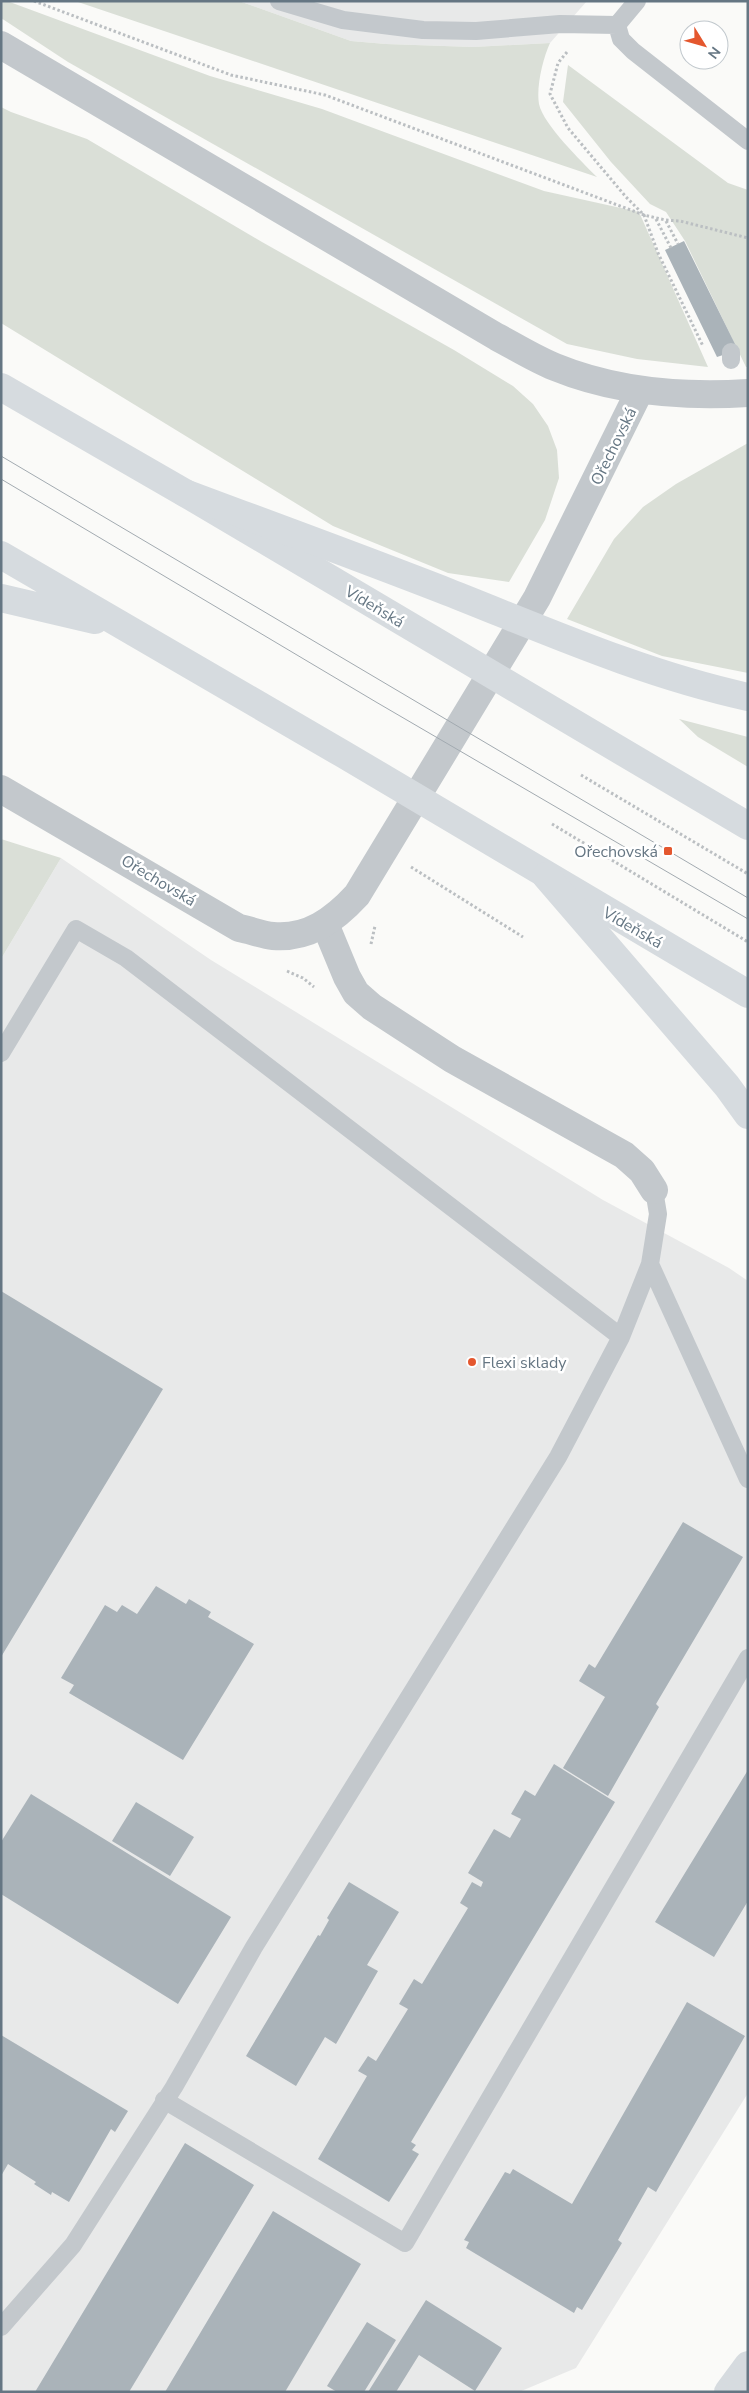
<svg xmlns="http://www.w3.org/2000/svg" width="749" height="2393" viewBox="0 0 749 2393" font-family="'Nunito Sans',sans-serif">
<rect width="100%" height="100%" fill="#fafaf8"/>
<path fill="#e8e9e9" d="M239 1H587L550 43 473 47 386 44 351 41Z
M61 858 211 960 603 1200 729 1268 748 1281V2093L576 2368 519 2392H1V959Z"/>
<path fill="#dadfd7" d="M1 1H7L210 76 322 109 544 191 639 212 708 367 637 359 567 344 68 62 1 18Z
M75 1H239L351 41 386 44 473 47 550 43C543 58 536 87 539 104 543 124 582 162 597 177Z
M568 65 728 183 748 190V367H746L685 241 666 212 650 204 611 162 563 102Z
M1 107 11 112 87 139 262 242 454 350 513 386 533 404 548 426 557 450 559 478 545 520 509 582 448 573 333 526 1 323Z
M748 443V673L662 656 567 619 614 539 643 507 676 484Z
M679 719 748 737V767L698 737Z
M1 839 61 858 1 959Z"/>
<path fill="#aab3b9" d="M684 241 738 350 717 357 665 250Z
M1 1291 163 1389 1 1657Z
M683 1522 743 1557 656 1704 659 1707 608 1796 563 1768 605 1697 579 1681 589 1664 595 1668Z
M156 1586 186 1604 189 1599 211 1612 208 1617 254 1644 183 1760 69 1693 74 1685 61 1678 105 1605 117 1612 122 1605 137 1614Z
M554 1764 615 1802 411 2142 416 2145 412 2150 419 2154 389 2202 318 2159 367 2076 358 2071 368 2056 376 2061 408 2009 399 2004 414 1979 422 1984 468 1908 460 1903 472 1882 481 1887 483 1882 468 1873 494 1829 510 1838 521 1819 511 1814 525 1790 535 1796Z
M748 1770V1901L714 1957 655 1922Z
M31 1794 231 1917 178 2004 1 1894V1842Z
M136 1802 194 1837 170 1876 112 1841Z
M349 1882 399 1912 367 1965 378 1971 336 2044 325 2037 296 2086 246 2056 318 1935 320 1936 329 1920 327 1918Z
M687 2002 745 2036 656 2192 648 2187 618 2240 622 2243 582 2310 577 2307 574 2313 466 2248 469 2242 464 2240 505 2172 510 2174 513 2169 572 2204Z
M1 2035 128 2111 115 2132 111 2129 69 2202 52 2192 51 2195 34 2184 36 2182 8 2164 1 2176Z
M185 2143 254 2185 129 2392H35Z
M273 2211 361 2264 285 2392H165Z
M426 2300 502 2348 475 2391 419 2355 396 2392H368Z
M367 2322 396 2340 364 2392H337L327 2386Z"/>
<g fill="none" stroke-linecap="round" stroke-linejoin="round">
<path stroke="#bbbfc2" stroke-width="3" stroke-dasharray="2.5 2.5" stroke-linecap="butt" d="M34 1 231 75 325 95 644 215 665 220 680 221 748 238
M567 52 558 63 550 94 568 128 626 197 644 215 658 253 703 346
M656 219 671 248
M666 221 678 244
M581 775 748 874
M552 824 748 942
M411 867 523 937
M371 944 375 926
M287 971 303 978 314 987"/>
<path stroke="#c3c8cc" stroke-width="18" d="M279 1 343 20 423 30 476 31 560 24 617 25
M617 25 621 39 633 51 748 141
M617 25 637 1
M731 360V352
M1 1053 76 929 126 958 621 1337
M650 1264 748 1479
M164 2100 405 2243 748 1658
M1 2327 73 2245 174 2087 254 1947 558 1457 621 1337 650 1264 658 1214 654 1190"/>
<path stroke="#c3c8cc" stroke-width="28" d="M325 924 347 977 356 993 372 1007 452 1059 624 1155 642 1171 654 1190"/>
<path stroke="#c3c8cc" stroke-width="28" d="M1 45 497 337C516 347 535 359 555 367 616 392 683 397 748 393
M1 789 239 928C250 930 262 935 273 936 308 939 334 920 357 895L537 598 640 390"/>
<path stroke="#d6dbdf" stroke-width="28" d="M1 387 185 493 748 826
M1 555 343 754 748 994
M1 598 95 620"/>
<path stroke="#d6dbdf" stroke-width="28" d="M185 493C273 526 361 558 448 592 547 631 643 674 748 697
M546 876 727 1086 748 1115
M728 2392 748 2365"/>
<path stroke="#a2aab0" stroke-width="1" d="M1 456 748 898
M1 479 376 702 748 919"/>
</g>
<g fill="#e4572e" stroke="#fff" stroke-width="2">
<rect x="663" y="846" width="10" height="10" rx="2.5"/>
<circle cx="472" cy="1362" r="5"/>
</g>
<g text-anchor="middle" stroke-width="5" stroke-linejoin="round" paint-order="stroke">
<g font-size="16" fill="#657683" stroke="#fff">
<text transform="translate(613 446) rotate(-64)" y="6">Ořechovská</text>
<text transform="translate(375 606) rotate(31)" y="6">Vídeňská</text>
<text transform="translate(159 880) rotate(31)" y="6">Ořechovská</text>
<text transform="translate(633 927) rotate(30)" y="6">Vídeňská</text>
</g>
<g font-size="16" fill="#657683" stroke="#fff" text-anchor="end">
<text x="658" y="857">Ořechovská</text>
<text x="482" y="1368" text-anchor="start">Flexi sklady</text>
</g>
</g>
<rect width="749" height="2393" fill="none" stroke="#657683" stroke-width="5"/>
<g transform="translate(704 45) rotate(127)"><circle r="24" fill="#ffffff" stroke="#c1c8cd"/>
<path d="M0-4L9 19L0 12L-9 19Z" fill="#e4572e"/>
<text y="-8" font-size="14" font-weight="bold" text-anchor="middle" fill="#657683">N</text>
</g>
</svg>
